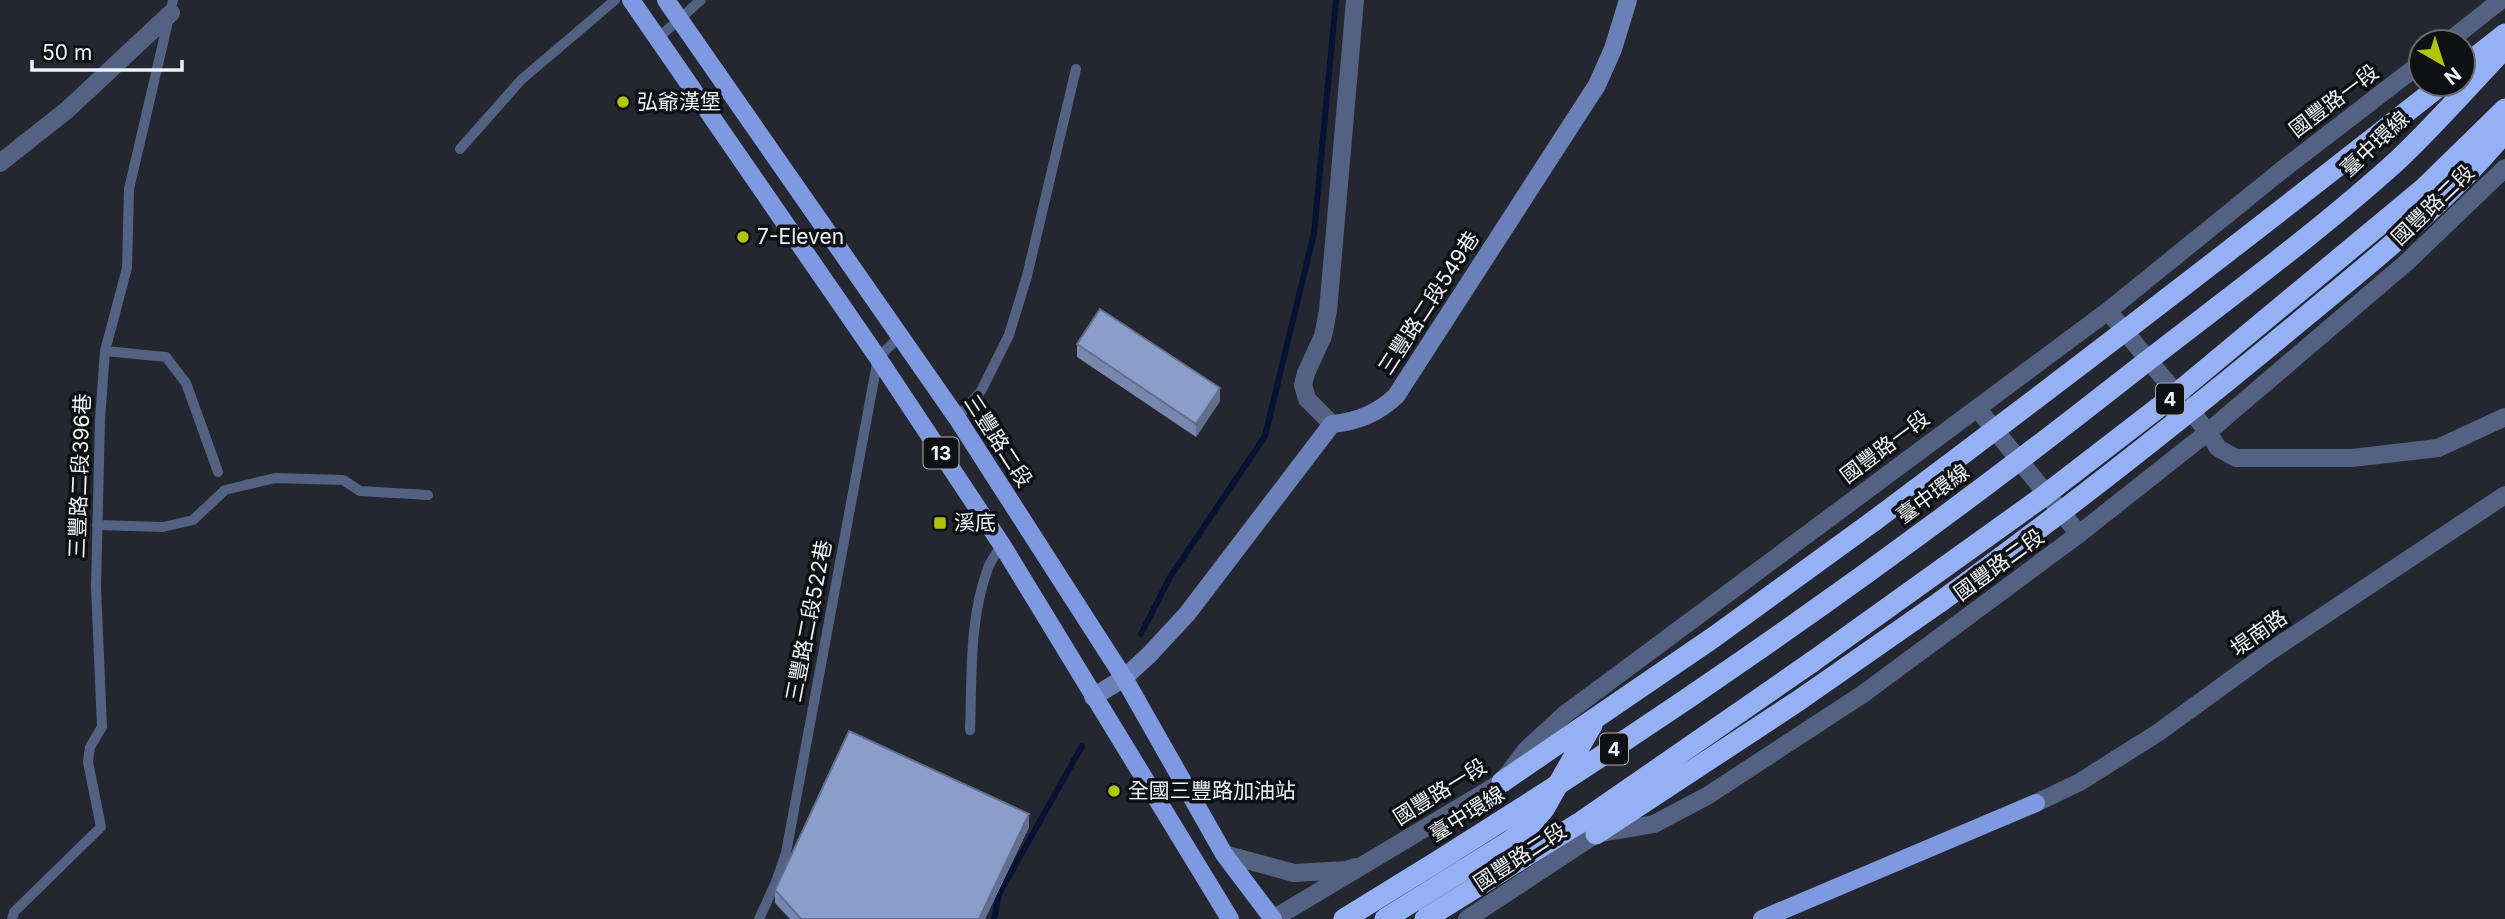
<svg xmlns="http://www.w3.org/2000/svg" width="2505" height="919" viewBox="0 0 2505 919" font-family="Inter,'Noto Sans TC',sans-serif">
<rect width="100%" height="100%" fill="#24272f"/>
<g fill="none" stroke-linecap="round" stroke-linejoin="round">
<path stroke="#071132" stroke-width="6" d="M1141 634 1170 577 1265 436 1314 233 1336 0
M994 919 999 894 1082 746"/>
<path stroke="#536183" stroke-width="10" d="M658 38 701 0
M460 149 521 80 615 0
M105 351 166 357 186 383 218 472
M957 418 981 391 1009 335 1027 276 1076 69
M97 525 163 527 193 520 225 490 275 478 343 480 360 491 428 495
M970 730C972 677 969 619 988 568 991 560 997 552 1002 545
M12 919 14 912 101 827 88 762 90 747 102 727 96 587 100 420 105 351 127 268 129 189 173 0
M759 919 776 882 786 853 878 358 901 335"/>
<path stroke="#536183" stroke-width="18" d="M2448 42 2501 0
M0 163 67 110 171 13
M2108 311 2208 432 2218 448 2236 458H2352L2438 448 2505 417
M1977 408 2079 534
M1332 424 1307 399 1303 385 1306 373 1323 336 1328 311 1355 0
M2036 803 2080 782 2159 732 2269 652 2505 495
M1224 854 1294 873 1347 870 1355 867
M1273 919 1502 782 1526 750 1564 715 2108 311 2282 170 2421 63
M1467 919 1596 834 1654 824 1707 796 1863 694 2079 534 2208 432 2407 262 2505 168"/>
<path stroke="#6b80b7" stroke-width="18" d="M1093 697 1124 678 1149 655 1187 614 1332 424C1357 422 1378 413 1396 396L1597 85 1613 49 1628 0"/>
<path stroke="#7e99df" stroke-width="18" d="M631 0 878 358 1002 545 1230 919
M666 0 957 418 1124 678 1224 854 1273 919
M1762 919 2036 803"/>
<path stroke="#95b0f4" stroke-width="21" d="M2463 67 2505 34
M1502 782 1714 637 1875 520
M1596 834 1798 701 1940 602
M1385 919 1510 841 1531 824 1544 809 1592 725
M1425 919 1581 822 1812 662"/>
<path stroke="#95b0f4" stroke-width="21" d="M1875 520C2066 377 2255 232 2442 84
M1940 602C2063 513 2182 419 2299 322 2371 262 2446 204 2505 132
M1812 662 2041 498 2176 394 2424 188 2505 109
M1344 919C1613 756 1872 577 2119 383 2213 309 2311 239 2399 159 2436 124 2470 85 2505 48"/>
</g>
<path fill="#7887ad" d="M1077 344 1220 401 1196 437 1077 357Z
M1029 827 985 919H790L775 903V890Z"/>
<path fill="#616e8d" d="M1220 388V401L1196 437V424Z
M1029 814V827L985 919H979Z"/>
<path fill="#8b9dc9" stroke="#616e8d" stroke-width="2" d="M1100 309 1220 388 1196 424 1077 344Z
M849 731 1029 814 979 919H801L775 890Z"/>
<g fill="#afc505" stroke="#0f1014" stroke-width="2.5">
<circle cx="623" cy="102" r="7"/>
<circle cx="743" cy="237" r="7"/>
<rect x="933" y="516" width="14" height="14" rx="3.5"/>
<circle cx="1114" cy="791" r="7"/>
</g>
<g text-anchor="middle" stroke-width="7" stroke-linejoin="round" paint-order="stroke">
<g fill="#0f1014" stroke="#acaeb4" stroke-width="2">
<rect x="2156" y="383.5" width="28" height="31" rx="5"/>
<rect x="923.5" y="437.5" width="35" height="31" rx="5"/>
<rect x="1600" y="733.5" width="28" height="31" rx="5"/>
</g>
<g font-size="19" font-weight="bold" fill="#f0f2f8">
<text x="2170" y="406">4</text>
<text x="941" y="460">13</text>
<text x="1614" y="756">4</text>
</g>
<g font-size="21" fill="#f0f2f8" stroke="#0f1014">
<text transform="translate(2334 101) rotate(-37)" y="7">國豐路一段</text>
<text transform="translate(2375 144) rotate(-43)" y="7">臺中環線</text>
<text transform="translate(2433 205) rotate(-44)" y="7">國豐路二段</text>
<text transform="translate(1429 303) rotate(-57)" y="7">三豐路二段549巷</text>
<text transform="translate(998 441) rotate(57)" y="7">三豐路二段</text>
<text transform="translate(1885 447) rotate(-37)" y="7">國豐路一段</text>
<text transform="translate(80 476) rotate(-88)" y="7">三豐路二段396巷</text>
<text transform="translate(1933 494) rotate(-36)" y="7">臺中環線</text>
<text transform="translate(1999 565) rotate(-36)" y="7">國豐路二段</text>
<text transform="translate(809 621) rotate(-79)" y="7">三豐路二段522巷</text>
<text transform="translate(2259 633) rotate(-35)" y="7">堤南路</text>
<text transform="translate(1440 792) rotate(-32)" y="7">國豐路一段</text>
<text transform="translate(1467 814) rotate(-32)" y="7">臺中環線</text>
<text transform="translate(1520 857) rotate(-33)" y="7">國豐路二段</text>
</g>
<g font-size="21" fill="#f0f2f8" stroke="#0f1014" text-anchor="start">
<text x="637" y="109">弘爺漢堡</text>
<text x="757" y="244">7-Eleven</text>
<text x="954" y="530">溪底</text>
<text x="1128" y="798">全國三豐路加油站</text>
</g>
</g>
<g transform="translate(2442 63) rotate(141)"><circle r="33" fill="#0f1014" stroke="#696a6f" stroke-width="2"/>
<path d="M0-5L12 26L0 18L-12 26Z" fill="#afc505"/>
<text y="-10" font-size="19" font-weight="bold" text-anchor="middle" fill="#f0f2f8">N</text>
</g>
<path d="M32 60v10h150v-10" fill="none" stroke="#f0f2f8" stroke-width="3.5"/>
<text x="42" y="60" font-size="21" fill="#f0f2f8" stroke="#0f1014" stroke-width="5" paint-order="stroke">50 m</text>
</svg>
